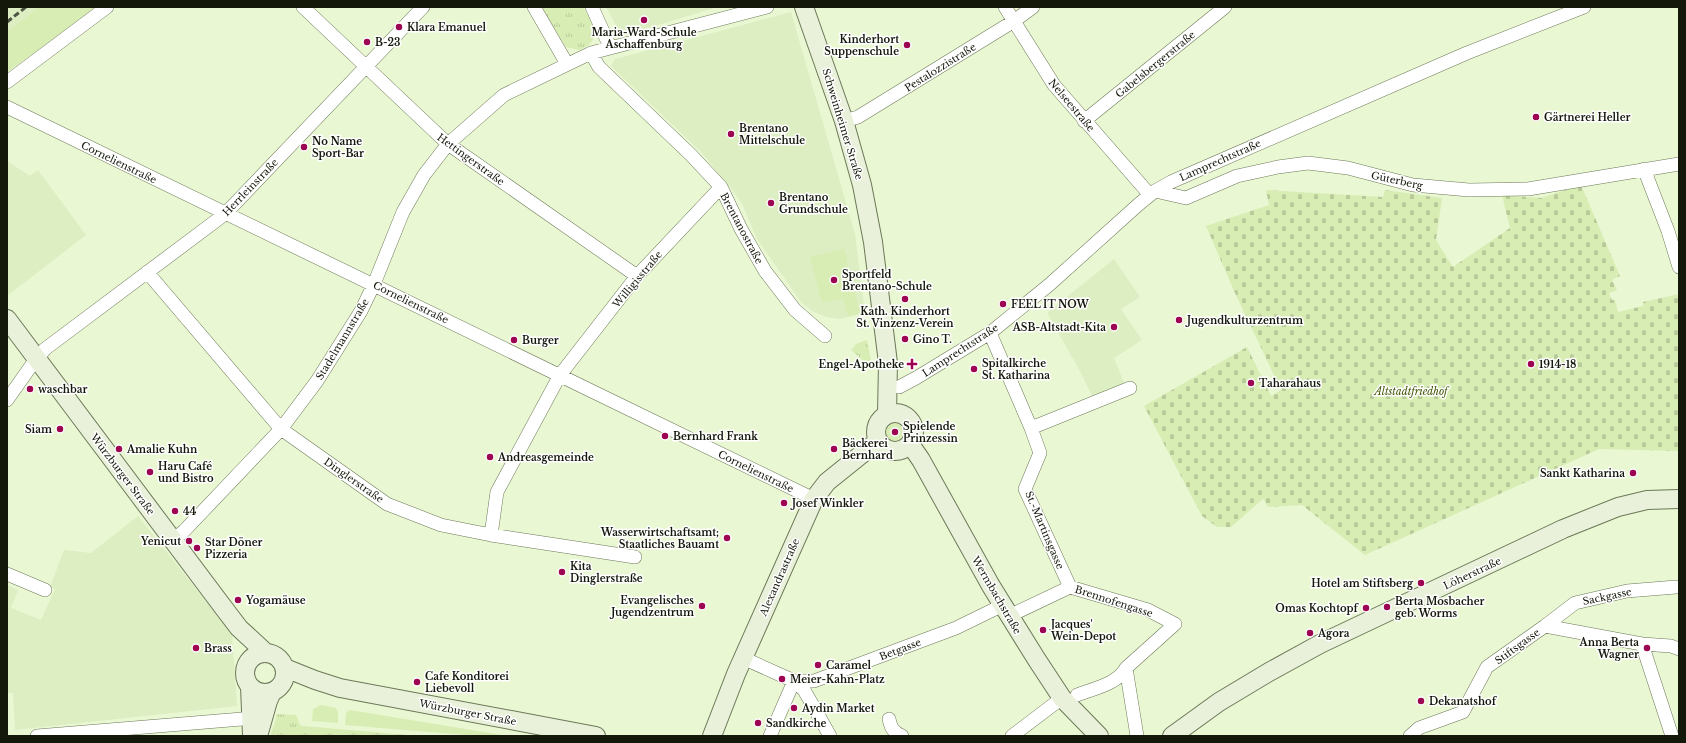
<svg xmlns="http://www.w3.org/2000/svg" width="1686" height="743" viewBox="0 0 1686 743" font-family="'Libre Baskerville',serif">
<defs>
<pattern id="cemetery-stones" width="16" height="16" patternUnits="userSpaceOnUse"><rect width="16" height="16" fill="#d8edb4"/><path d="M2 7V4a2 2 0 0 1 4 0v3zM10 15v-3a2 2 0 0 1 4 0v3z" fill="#b8ca99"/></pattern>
<pattern id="park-tufts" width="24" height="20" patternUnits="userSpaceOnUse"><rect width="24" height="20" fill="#d8edb4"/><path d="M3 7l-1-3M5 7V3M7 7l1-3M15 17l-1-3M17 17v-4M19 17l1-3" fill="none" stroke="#b8ca99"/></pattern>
</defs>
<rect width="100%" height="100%" fill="#e9f7d3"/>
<path fill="#ddeec2" d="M10 7H39L7 32V9Z
M606 7H718L622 36Z
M791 12 855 234 865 313 839 319 826 317 812 311 801 302 757 239 742 204 734 192 701 152 611 66 615 59Z
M7 161 30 176 38 170 86 235 7 296Z
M1114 259 1140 297 1121 309 1142 340 1114 358 1125 385 1093 398 1080 371 1047 313Z
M138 516 232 634 237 706 15 730 13 693H7V585L18 590 11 608 41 620 55 589 50 587 64 550 91 553Z"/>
<path fill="#d8edb4" d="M39 7H98L7 72V32Z
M844 249 860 313 848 316 843 298 822 303 810 257Z
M885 432a9 9 0 1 1 18 0a9 9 0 1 1-18 0Z
M321 705 336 708 338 713V723L312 721 313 709Z
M350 710 502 735 503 736H477L345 725 346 713Z"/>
<path fill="url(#cemetery-stones)" d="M1581 185 1620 276 1612 280 1617 290 1609 293 1612 300H1615L1618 312 1643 306V302L1679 294V451L1599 449 1365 555 1302 505 1268 507 1263 499 1231 527H1217L1202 516 1144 406 1247 347 1271 396 1281 390 1234 291 1206 226 1269 205 1266 190 1383 197 1385 190 1442 198 1436 240 1453 267 1510 228 1502 195 1541 198Z"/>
<path fill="url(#park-tufts)" d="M541 7H583C593 24 604 40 579 50L566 47Z
M867 340 871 360 865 362 851 350 856 344Z
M276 714 296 715 300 725 303 726 420 736H270L276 719Z"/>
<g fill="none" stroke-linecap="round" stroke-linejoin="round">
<defs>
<path id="street" d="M303 7 448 144 637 276
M534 7 567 64
M592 7 610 47
M1005 7 1054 85 1150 195
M591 53 599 67 691 155 721 187 741 229 765 271 795 310 825 336
M7 82 107 7
M7 107 814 499
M844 121 858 117 1014 21 1033 7
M1084 121 1225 7
M1644 169 1668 231 1679 267
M1155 191 1186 198 1237 176 1278 167 1308 163 1348 168 1413 185 1469 190 1528 189 1679 164
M147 272 281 429 387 504 441 525 491 535 635 557
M990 333 1031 428 1040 453 1025 489 1070 587
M899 387 916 378 990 333 1049 285 1139 204 1155 191 1171 182 1467 53 1584 7
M7 400 31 366 45 349 225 214 423 7
M1031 428 1130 388
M491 535 497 492 560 375 637 276 721 187
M172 541 184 531 281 429 317 381 361 311 374 284 403 212 424 175 448 144 504 95 591 53 767 7
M7 574 45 590
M1009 616 1070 587 1148 610 1175 624 1126 668C1118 684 1092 689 1077 695
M1545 626 1575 603 1627 591 1676 587
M1642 644 1672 736
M743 658 794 681 804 690 830 736
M1126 668 1137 736
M794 681H814L956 628 1003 605
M889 719C891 728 893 732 902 736
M37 736 242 719
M770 736 794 681
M1012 736 1062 698
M1410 736 1419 728 1463 712 1487 667 1545 626 1642 644 1671 646 1679 649"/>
<path id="secondary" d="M804 7 844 121 862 185 873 242 888 363 887 414
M7 319 223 607 239 628 265 652
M876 432a19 19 0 1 1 38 0a19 19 0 1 1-38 0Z
M910 444 921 460 991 586 1037 660 1062 698 1099 736
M245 673a20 20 0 1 1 40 0a20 20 0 1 1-40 0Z
M285 668 315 680 340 688 596 736
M250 686 252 736
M258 736 268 701 272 692
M712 736 736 674 814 499 827 482 878 441
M1172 736 1219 702 1269 672 1320 644 1563 529 1618 507 1647 500 1679 499"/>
</defs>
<use href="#street" stroke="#6c7857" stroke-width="14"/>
<use href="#secondary" stroke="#6c7857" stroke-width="20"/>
<use href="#street" stroke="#fff" stroke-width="13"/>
<use href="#secondary" stroke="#e9f1db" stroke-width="18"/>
<path stroke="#4d5441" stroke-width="3" stroke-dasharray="6 3" stroke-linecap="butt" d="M7 22 26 7"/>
</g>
<g fill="#9c0451" stroke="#fff" stroke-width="1.5">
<circle cx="644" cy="20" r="4"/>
<circle cx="399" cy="27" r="4"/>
<circle cx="367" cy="42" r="4"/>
<circle cx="907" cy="45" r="4"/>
<circle cx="1536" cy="117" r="4"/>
<circle cx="731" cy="134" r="4"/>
<circle cx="304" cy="147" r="4"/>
<circle cx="771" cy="203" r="4"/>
<circle cx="834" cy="280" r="4"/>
<circle cx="905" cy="299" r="4"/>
<circle cx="1003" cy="304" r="4"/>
<circle cx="1179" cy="320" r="4"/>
<circle cx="1114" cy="327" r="4"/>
<circle cx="905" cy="339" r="4"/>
<circle cx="514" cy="340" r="4"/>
<path d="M910 358h4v4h4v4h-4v4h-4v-4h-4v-4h4z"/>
<circle cx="1531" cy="364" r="4"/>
<circle cx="974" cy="369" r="4"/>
<circle cx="1251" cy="383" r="4"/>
<circle cx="30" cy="389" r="4"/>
<circle cx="60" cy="429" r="4"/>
<circle cx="895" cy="432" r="4"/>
<circle cx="665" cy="436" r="4"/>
<circle cx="119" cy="449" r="4"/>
<circle cx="834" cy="449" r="4"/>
<circle cx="490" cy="457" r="4"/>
<circle cx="150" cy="472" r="4"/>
<circle cx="1633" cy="473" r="4"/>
<circle cx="784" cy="503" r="4"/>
<circle cx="175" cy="511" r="4"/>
<circle cx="727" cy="538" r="4"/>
<circle cx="189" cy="541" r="4"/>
<circle cx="197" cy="548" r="4"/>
<circle cx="562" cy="572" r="4"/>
<circle cx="1421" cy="583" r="4"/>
<circle cx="238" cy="600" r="4"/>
<circle cx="702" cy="606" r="4"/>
<circle cx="1387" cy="607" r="4"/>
<circle cx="1366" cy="608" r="4"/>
<circle cx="1043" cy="630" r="4"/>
<circle cx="1310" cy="633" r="4"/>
<circle cx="196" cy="648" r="4"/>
<circle cx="1647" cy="648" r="4"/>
<circle cx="818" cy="665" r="4"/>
<circle cx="782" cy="679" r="4"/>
<circle cx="417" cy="682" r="4"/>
<circle cx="1421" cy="701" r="4"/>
<circle cx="794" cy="708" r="4"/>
<circle cx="758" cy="723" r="4"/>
</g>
<g text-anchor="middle" stroke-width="3" stroke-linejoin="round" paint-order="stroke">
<g font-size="10" font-weight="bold" fill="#14180b" stroke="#fff" text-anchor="start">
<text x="407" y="31">Klara Emanuel</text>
<text x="644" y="36" text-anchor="middle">Maria-Ward-Schule<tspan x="644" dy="12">Aschaffenburg</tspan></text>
<text x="899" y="43" text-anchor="end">Kinderhort<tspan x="899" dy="12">Suppenschule</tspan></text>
<text x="375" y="46">B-23</text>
<text x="1544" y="121">Gärtnerei Heller</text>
<text x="739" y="132">Brentano<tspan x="739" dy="12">Mittelschule</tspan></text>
<text x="312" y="145">No Name<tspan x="312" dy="12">Sport-Bar</tspan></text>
<text x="779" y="201">Brentano<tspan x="779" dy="12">Grundschule</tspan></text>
<text x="842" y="278">Sportfeld<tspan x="842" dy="12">Brentano-Schule</tspan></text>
<text x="1011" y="308">FEEL IT NOW</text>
<text x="905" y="315" text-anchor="middle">Kath. Kinderhort<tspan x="905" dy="12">St. Vinzenz-Verein</tspan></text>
<text x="1187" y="324">Jugendkulturzentrum</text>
<text x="1106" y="331" text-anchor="end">ASB-Altstadt-Kita</text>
<text x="913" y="343">Gino T.</text>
<text x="522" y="344">Burger</text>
<text x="982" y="367">Spitalkirche<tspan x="982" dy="12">St. Katharina</tspan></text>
<text x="904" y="368" text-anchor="end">Engel-Apotheke</text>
<text x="1539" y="368">1914-18</text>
<text x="1259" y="387">Taharahaus</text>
<text x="38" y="393">waschbar</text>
<text x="903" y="430">Spielende<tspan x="903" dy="12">Prinzessin</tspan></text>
<text x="52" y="433" text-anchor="end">Siam</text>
<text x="673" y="440">Bernhard Frank</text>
<text x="842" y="447">Bäckerei<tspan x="842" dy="12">Bernhard</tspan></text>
<text x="127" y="453">Amalie Kuhn</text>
<text x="498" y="461">Andreasgemeinde</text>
<text x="158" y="470">Haru Café<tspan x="158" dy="12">und Bistro</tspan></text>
<text x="1625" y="477" text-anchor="end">Sankt Katharina</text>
<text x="792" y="507">Josef Winkler</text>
<text x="183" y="515">44</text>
<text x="719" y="536" text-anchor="end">Wasserwirtschaftsamt;<tspan x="719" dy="12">Staatliches Bauamt</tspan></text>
<text x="181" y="545" text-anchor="end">Yenicut</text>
<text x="205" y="546">Star Döner<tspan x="205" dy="12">Pizzeria</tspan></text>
<text x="570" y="570">Kita<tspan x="570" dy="12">Dinglerstraße</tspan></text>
<text x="1413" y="587" text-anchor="end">Hotel am Stiftsberg</text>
<text x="246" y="604">Yogamäuse</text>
<text x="694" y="604" text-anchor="end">Evangelisches<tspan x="694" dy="12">Jugendzentrum</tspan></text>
<text x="1395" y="605">Berta Mosbacher<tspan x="1395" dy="12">geb. Worms</tspan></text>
<text x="1358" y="612" text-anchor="end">Omas Kochtopf</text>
<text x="1051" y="628">Jacques'<tspan x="1051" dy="12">Wein-Depot</tspan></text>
<text x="1318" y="637">Agora</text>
<text x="1639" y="646" text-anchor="end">Anna Berta<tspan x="1639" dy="12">Wagner</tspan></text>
<text x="204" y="652">Brass</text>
<text x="826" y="669">Caramel</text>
<text x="425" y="680">Cafe Konditorei<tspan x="425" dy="12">Liebevoll</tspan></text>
<text x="790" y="683">Meier-Kahn-Platz</text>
<text x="1429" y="705">Dekanatshof</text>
<text x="802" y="712">Aydin Market</text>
<text x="766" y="727">Sandkirche</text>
</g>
<g font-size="10" fill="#14180b" stroke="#fff">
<text transform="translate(1155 64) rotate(-39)" y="4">Gabelsbergerstraße</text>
<text transform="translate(940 67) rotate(-32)" y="4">Pestalozzistraße</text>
<text transform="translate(1072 105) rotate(50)" y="4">Nelseestraße</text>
<text transform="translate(843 124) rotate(73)" y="4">Schweinheimer Straße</text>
<text transform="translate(471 159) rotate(36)" y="4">Hettingerstraße</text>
<text transform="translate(1220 160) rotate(-24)" y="4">Lamprechtstraße</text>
<text transform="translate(119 162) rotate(26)" y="4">Cornelienstraße</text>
<text transform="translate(1397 180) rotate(12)" y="4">Güterberg</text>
<text transform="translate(250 187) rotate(-46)" y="4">Herrleinstraße</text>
<text transform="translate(742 228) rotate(62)" y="4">Brentanostraße</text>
<text transform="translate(637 279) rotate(-50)" y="4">Willigisstraße</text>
<text transform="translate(411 302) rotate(26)" y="4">Cornelienstraße</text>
<text transform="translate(342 339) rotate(-59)" y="4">Stadelmannstraße</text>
<text transform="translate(960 350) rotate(-33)" y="4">Lamprechtstraße</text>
<text transform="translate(756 471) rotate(26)" y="4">Cornelienstraße</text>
<text transform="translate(123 474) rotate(53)" y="4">Würzburger Straße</text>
<text transform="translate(354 480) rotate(35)" y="4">Dinglerstraße</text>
<text transform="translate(1045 530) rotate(67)" y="4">St.-Martinsgasse</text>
<text transform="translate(1472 573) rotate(-25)" y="4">Löherstraße</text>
<text transform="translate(779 577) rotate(-66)" y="4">Alexandrastraße</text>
<text transform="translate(997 595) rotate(60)" y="4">Wermbachstraße</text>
<text transform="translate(1607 596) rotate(-12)" y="4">Sackgasse</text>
<text transform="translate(1114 601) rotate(18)" y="4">Brennofengasse</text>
<text transform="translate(1517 646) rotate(-36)" y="4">Stiftsgasse</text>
<text transform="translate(900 649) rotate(-21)" y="4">Betgasse</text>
<text transform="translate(468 712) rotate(11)" y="4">Würzburger Straße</text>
</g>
<g font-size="10" font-style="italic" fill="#3f5400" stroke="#fff">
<text x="1411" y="395">Altstadtfriedhof</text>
</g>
</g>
<rect width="1686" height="743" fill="none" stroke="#14180b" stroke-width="16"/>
</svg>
